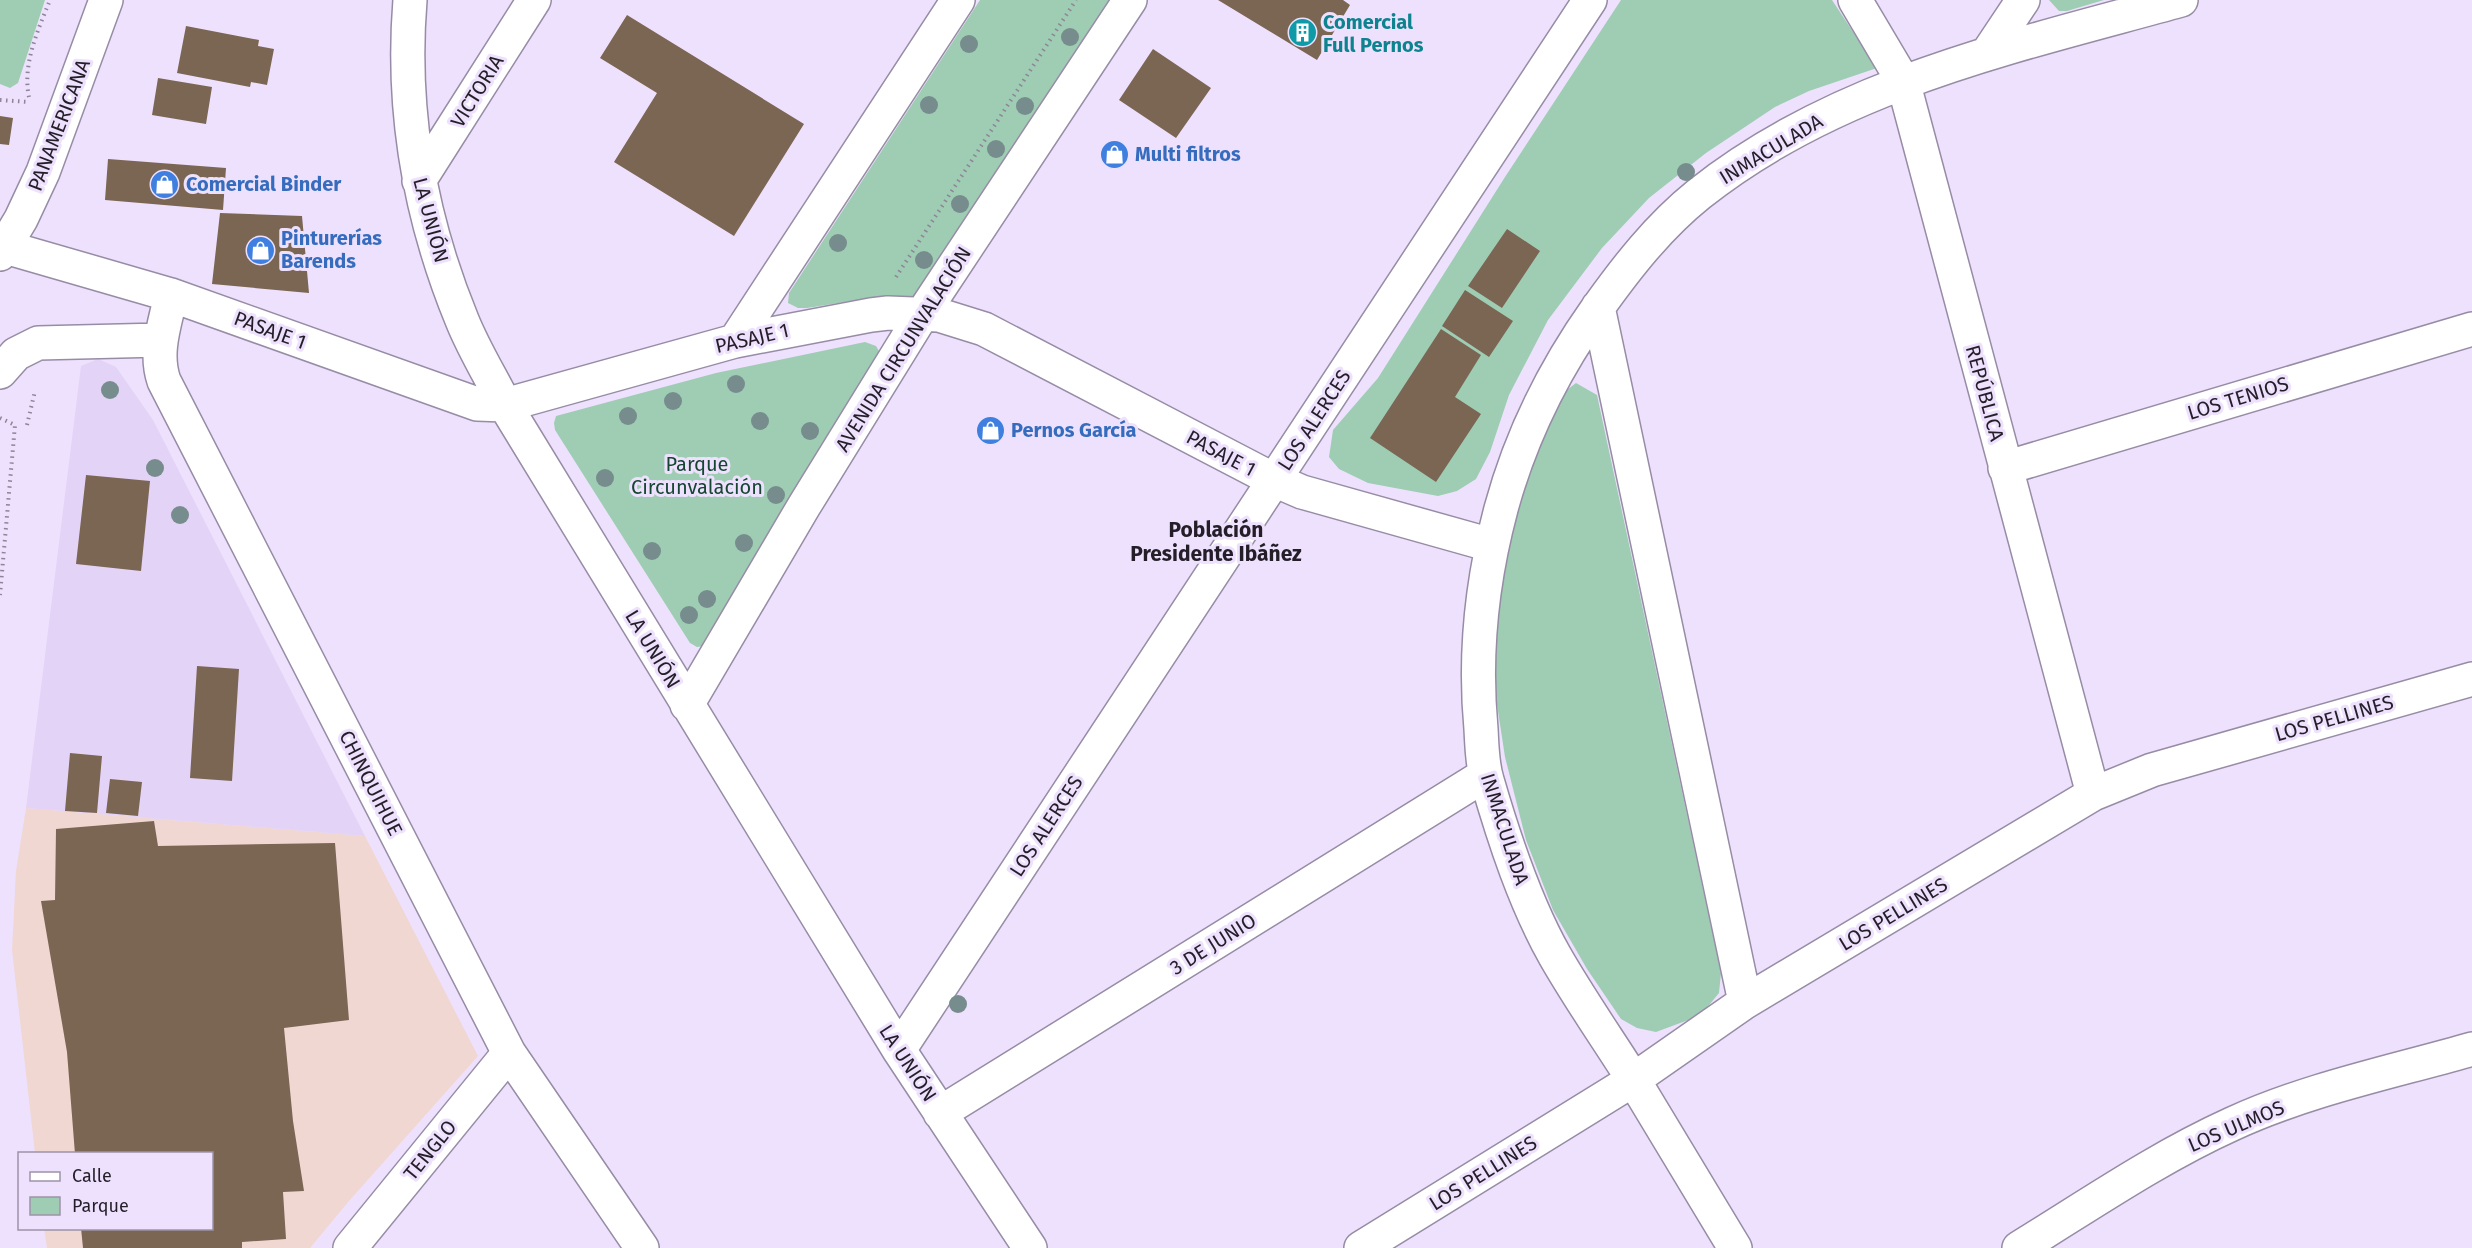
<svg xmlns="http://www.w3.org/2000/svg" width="2472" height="1248" viewBox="0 0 2472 1248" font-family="'Fira Sans',sans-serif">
<rect width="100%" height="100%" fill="#eee1fd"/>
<path fill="#f1d7d2" d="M26 808 365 836 478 1056 349 1201 310 1248H47L44 1229 212 1228V1154L35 1153 12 950 16 871Z"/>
<path fill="#e3d3f6" d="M98 359 116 367 153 420 365 836 26 808 81 366Z"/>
<path fill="#9ecdb4" d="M0 0H45L18 83 10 88 0 84Z
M980 0H1110L918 293 911 297H876L807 308H798L788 303 789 293Z
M1621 0H1832L1877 68 1809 91 1775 107 1706 153 1649 198 1602 248 1548 320 1509 395 1490 452 1476 479 1457 491 1438 496 1368 483 1339 469 1329 457 1333 430 1378 378 1505 177Z
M2049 0H2104L2067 11H2059Z
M865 342 876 346 879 351 877 358 705 646 697 647 690 643 555 430 554 423 556 416 716 373Z
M1576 383 1597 395 1721 973 1719 993 1705 1010 1691 1019 1656 1032 1637 1028 1621 1019 1587 969 1553 910 1526 840 1505 757 1494 685 1495 623 1504 561 1531 464 1544 433 1563 393Z"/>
<path fill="#7b6553" d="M1218 0H1343L1350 5 1317 60Z
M627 15 804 124 734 236 614 162 657 93 600 58Z
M186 26 259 40 258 46 274 49 267 85 251 82 250 87 177 73Z
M1153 49 1211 88 1176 138 1119 100Z
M158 78 212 87 206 124 152 115Z
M0 116 13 118 9 145 0 144Z
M108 159 226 168 223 210 105 200Z
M220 213 302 216 309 293 212 284Z
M1507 229 1540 251 1502 308 1468 286Z
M1465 290 1513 321 1489 357 1442 326Z
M1441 329 1481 355 1455 397 1481 414 1436 482 1370 438Z
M86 475 150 481 141 571 76 564Z
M197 666 239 669 232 781 190 778Z
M70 753 102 756 97 813 65 811Z
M110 779 142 782 138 816 106 813Z
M154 821 158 846 335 843 349 1020 284 1028 293 1121 304 1191 283 1192 286 1239 242 1242V1248H83L81 1228H212V1154H75L67 1052 41 901 55 900 56 829Z"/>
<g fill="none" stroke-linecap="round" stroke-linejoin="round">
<defs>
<path id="street" d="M410 0C401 110 420 218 462 320 474 350 491 377 505 405L899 1050 1030 1248
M1855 0 1903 81 2093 794
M1987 54 2023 0
M419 181 534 0
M5 247 171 295 477 404 505 405 735 341 871 315 888 313 939 315 984 329 1274 480 1302 492 1491 545
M0 254 21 219 43 172 106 0
M171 295C165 324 154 352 164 381L509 1053 642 1248
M1598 307 1745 1002
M735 341 958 0
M0 372 16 354 38 343 161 340
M2005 468 2472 329
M687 705 804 506 923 313 1130 0
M899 1050 1590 0
M940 1113 1485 775
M350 1248 509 1053
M1361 1248 1633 1080 1745 1002 2093 794 2152 770 2472 679
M1735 1248C1701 1192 1667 1135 1633 1079 1607 1038 1579 998 1555 956 1525 903 1504 839 1487 780 1482 764 1482 746 1481 729 1474 655 1482 580 1501 509 1521 435 1553 371 1597 309 1627 267 1658 227 1699 194 1837 84 2015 46 2181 0
M2019 1248C2089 1205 2157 1158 2232 1124 2308 1089 2392 1072 2472 1049"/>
</defs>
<use href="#street" stroke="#978ca5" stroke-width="36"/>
<path stroke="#8e8598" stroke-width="4" stroke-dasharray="1.5 4.5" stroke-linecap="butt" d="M29 97C22 65 38 30 50 0
M0 100 29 102
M896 277 1076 0
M0 418 15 425 0 595
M27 425 35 391"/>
<use href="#street" stroke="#fff" stroke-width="33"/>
</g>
<g fill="#778c8d">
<circle cx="1070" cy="37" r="9"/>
<circle cx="969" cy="44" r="9"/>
<circle cx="929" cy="105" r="9"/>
<circle cx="1025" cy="106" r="9"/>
<circle cx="996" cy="149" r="9"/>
<circle cx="1686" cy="172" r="9"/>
<circle cx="960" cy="204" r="9"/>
<circle cx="838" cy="243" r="9"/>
<circle cx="924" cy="260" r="9"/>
<circle cx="736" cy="384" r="9"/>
<circle cx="110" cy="390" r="9"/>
<circle cx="673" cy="401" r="9"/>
<circle cx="628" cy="416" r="9"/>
<circle cx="760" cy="421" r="9"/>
<circle cx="810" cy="431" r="9"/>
<circle cx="155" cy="468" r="9"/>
<circle cx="605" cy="478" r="9"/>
<circle cx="776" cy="495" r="9"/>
<circle cx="180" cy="515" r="9"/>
<circle cx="744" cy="543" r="9"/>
<circle cx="652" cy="551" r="9"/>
<circle cx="707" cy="599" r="9"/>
<circle cx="689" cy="615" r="9"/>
<circle cx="958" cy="1004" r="9"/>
</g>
<defs>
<symbol id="building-disc" viewBox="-11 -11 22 22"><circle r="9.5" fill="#0f9aa8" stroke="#eee1fd"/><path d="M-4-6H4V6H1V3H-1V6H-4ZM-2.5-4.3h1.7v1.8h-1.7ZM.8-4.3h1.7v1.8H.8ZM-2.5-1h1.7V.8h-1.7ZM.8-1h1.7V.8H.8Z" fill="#fff"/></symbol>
<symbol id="shop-disc" viewBox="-11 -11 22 22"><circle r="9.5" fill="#3f7fe0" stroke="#eee1fd"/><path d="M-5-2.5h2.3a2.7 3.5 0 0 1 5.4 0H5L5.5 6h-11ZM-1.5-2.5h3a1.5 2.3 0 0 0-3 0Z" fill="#fff"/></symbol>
</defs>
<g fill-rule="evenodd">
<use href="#building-disc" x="1286" y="16" width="33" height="33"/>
<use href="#shop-disc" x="1098" y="138" width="33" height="33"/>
<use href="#shop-disc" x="148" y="168" width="33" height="33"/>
<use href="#shop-disc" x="244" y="234" width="33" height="33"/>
<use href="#shop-disc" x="974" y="414" width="33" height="33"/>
</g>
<g text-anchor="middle" stroke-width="6" stroke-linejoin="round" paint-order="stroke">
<g font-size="20" font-weight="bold" fill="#0d838f" stroke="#eee1fd" text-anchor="start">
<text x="1323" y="29">Comercial<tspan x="1323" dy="23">Full Pernos</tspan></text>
</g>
<g font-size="20" fill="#231e28" stroke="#eee1fd">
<text transform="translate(477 91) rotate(-58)" y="7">VICTORIA</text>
<text transform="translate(59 125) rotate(-69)" y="7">PANAMERICANA</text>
<text transform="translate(1771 149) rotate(-31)" y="7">INMACULADA</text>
<text transform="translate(431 220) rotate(75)" y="7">LA UNIÓN</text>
<text transform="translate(270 330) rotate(20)" y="7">PASAJE 1</text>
<text transform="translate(752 338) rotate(-13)" y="7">PASAJE 1</text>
<text transform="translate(903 349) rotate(-58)" y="7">AVENIDA CIRCUNVALACIÓN</text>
<text transform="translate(1985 393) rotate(75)" y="7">REPÚBLICA</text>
<text transform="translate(2238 398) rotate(-17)" y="7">LOS TENIOS</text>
<text transform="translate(1314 420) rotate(-57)" y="7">LOS ALERCES</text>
<text transform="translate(1221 453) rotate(28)" y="7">PASAJE 1</text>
<text transform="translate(653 649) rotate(59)" y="7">LA UNIÓN</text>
<text transform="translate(2334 718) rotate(-16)" y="7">LOS PELLINES</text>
<text transform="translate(371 783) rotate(63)" y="7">CHINQUIHUE</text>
<text transform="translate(1046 826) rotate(-57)" y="7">LOS ALERCES</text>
<text transform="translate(1505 829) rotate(72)" y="7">INMACULADA</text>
<text transform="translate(1893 914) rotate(-31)" y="7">LOS PELLINES</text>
<text transform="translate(1213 944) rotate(-32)" y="7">3 DE JUNIO</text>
<text transform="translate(908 1063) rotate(57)" y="7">LA UNIÓN</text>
<text transform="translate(2236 1126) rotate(-23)" y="7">LOS ULMOS</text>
<text transform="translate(430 1150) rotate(-51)" y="7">TENGLO</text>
<text transform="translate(1483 1173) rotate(-32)" y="7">LOS PELLINES</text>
</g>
<g font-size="20" font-weight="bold" fill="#366cbe" stroke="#eee1fd" text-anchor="start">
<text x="1135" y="161">Multi filtros</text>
<text x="186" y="191">Comercial Binder</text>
<text x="281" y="245">Pinturerías<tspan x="281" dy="23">Barends</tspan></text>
<text x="1011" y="437">Pernos García</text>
</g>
<g font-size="20" fill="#154631" stroke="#eee1fd">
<text x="697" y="471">Parque<tspan x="697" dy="23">Circunvalación</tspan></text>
</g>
<g font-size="21" font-weight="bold" fill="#231e28" stroke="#eee1fd">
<text x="1216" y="537">Población<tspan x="1216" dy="24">Presidente Ibáñez</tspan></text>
</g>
</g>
<rect x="18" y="1152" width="195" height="78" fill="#eee1fd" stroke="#9d93a8" stroke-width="1.5"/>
<rect x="30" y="1172" width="30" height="9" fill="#ffffff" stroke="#9d93a8" stroke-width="1.5"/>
<text x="72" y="1182" font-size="18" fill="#231e28">Calle</text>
<rect x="30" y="1197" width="30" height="18" fill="#9ecdb4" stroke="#9d93a8" stroke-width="1.5"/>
<text x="72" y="1212" font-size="18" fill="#231e28">Parque</text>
</svg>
